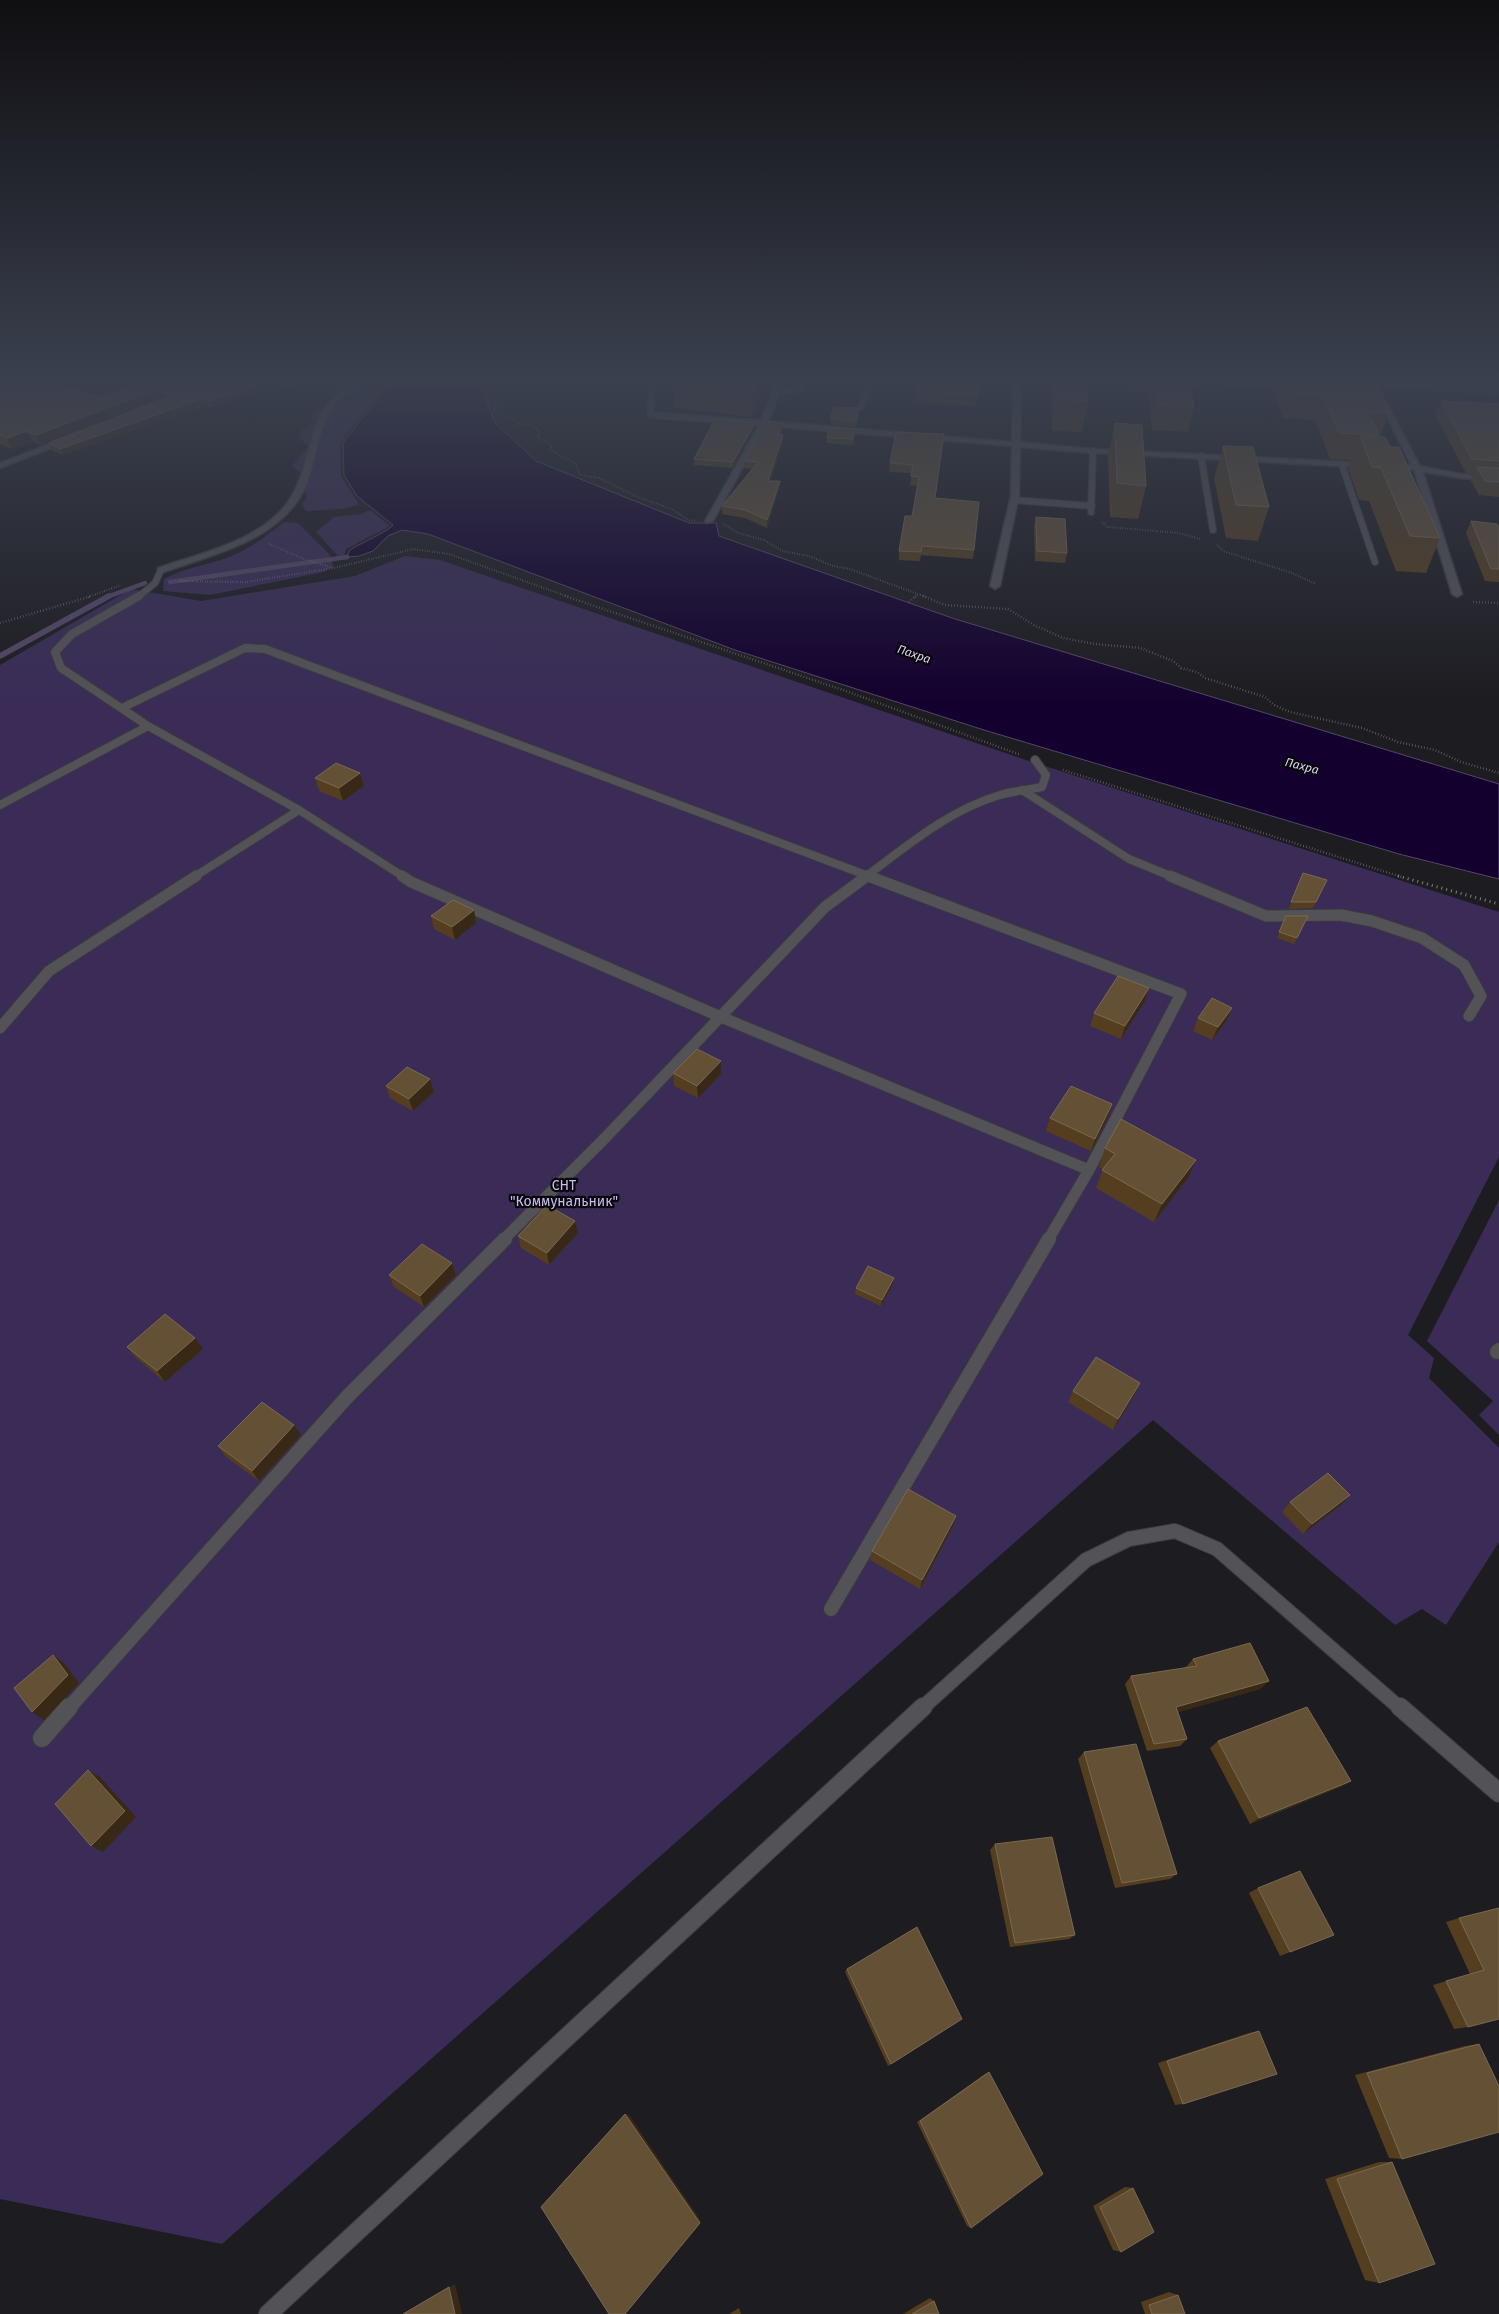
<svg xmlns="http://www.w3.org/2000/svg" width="1499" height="2314" viewBox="0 0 1499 2314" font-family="'Fira Sans',sans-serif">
<rect width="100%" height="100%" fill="#1d1c21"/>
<path fill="#3a2c57" d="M246 379H332C297 389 281 392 246 379Z
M346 379H393L380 391 340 443 341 476 359 505 342 509 306 511 302 505 307 496 303 488 296 485V481L301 473 292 466 308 447 299 437 300 432 313 422 311 415 327 406Z
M370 510 390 526 346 549 344 556H338L316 532 334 517 361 514Z
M284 522 298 523 331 556 333 566 324 572 210 595 163 591 164 579C186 567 211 565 234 555 253 547 268 534 284 522Z
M405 556 440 560 1026 760 1499 912V1157L1408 1335 1434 1358 1429 1378 1499 1448V1542L1446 1625 1422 1609 1395 1625 1153 1420 222 2244 0 2199V665L131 589 201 601 355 576Z
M1499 1200V1435L1479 1415 1493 1401 1427 1341Z"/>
<path fill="#13002e" stroke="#554768" d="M396 379H491L484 395 495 423 536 461 689 523H716L719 536 952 618 1499 784V879L1399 854 984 730 735 650 428 534 402 530 388 536 373 551 359 556 347 557 350 550C359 544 389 531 393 525L357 496 344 475 343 443 383 392Z"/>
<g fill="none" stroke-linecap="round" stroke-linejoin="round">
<path stroke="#554768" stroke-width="4.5" d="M170 582 347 557
M107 597 145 583"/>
<path stroke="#554768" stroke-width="5.5" d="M0 656 109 596"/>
<defs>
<path id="lane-far4" d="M651 379V415L764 423
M1479 379 1483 387 1499 388
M776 392 800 389 803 379
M861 407 871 379
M1201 456 1213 530
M1342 465 1375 562
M1014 500 1092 506
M1091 512 1093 451
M138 597 155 583 161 570"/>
<path id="lane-far3" d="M139 596 72 634 55 652 61 668 148 726 299 810 404 877
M122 708 245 648 265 649 871 877
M1022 790 1129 859 1173 877
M0 805 148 726
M194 877 299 810
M865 877C907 846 949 810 1000 795 1013 791 1028 790 1042 787L1046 775 1035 760"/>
<path id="lane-far2" d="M402 876 411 882 721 1017 1089 1170
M868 876 1181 994 1089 1170 1048 1240
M1170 876 1266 916 1341 915 1372 921 1422 938 1464 965 1481 996 1469 1016
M0 1028 49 971 196 876
M503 1240 605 1138 825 907 867 876"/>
<path id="lane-far1" d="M1497 1352 1499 1350
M831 1609 1049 1239
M68 1709 347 1397 505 1239
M921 1709 1086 1560 1129 1539 1175 1531 1217 1549 1401 1709"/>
<path id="lane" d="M1400 1707 1499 1793
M42 1738 69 1707
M268 2314 923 1707"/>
<path id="street" d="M121 379H132L175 394 177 399 161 408H155V404L169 397Z
M353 379H361C351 391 335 401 328 416 316 440 315 468 303 492 277 541 212 555 164 572H158V568C203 552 270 539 294 492 307 468 308 440 320 416 328 402 342 391 353 379Z
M777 379H784L769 421 1012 442 1013 379H1021L1020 442 1093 449 1411 465 1371 385H1363V381L1375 379 1376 381 1499 389V393L1378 386 1420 466 1461 474 1499 477V481L1461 478 1423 472 1462 594 1457 597 1452 594 1414 470 1093 453 1020 447 1019 495 1000 586 995 589 990 586 1011 495 1012 446 766 426 713 521 706 523 705 521 760 423Z
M65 438 72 440 0 468V463Z"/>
</defs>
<use href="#lane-far4" stroke="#3b3a3d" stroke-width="8"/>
<use href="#lane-far3" stroke="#3b3a3d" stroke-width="10"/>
<use href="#lane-far2" stroke="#3b3a3d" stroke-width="13"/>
<use href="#lane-far1" stroke="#3b3a3d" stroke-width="16"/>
<use href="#lane" stroke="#3b3a3d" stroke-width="20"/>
<use href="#street" stroke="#3b3a3d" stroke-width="3"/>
<path stroke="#807f83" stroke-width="2" stroke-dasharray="0.5 2" stroke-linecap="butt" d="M507 379 496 395 499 398 494 411 496 413 515 420 516 423 529 425 540 431 537 437 551 444V450L576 464 580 475 599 478 636 496 674 510 688 520 696 521
M1102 522 1108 527 1179 533 1200 539
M724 524 738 533 764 540 782 551 809 556 833 566 850 569 926 597
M269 544 306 560 334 568 413 549 449 554 569 597
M1217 545 1223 551 1292 573 1316 584
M180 581 246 582 334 568
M88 597 121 585
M915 597 917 595"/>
<path stroke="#807f83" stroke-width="2.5" stroke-dasharray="0.5 2.5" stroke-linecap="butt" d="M565 596 843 690 1021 755
M923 596 945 605 1008 609 1034 625 1063 638 1095 644 1140 648 1173 661 1181 668 1197 672 1205 678 1265 697 1274 705 1290 712 1362 728 1398 742 1435 750 1461 762 1499 773
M909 602 916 596
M1473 602 1499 603
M0 623 92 596
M1063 770 1402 877"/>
<path stroke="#807f83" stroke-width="3" stroke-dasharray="1 4" stroke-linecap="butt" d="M1398 876 1499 904"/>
<use href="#lane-far4" stroke="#535257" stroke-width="6"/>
<use href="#lane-far3" stroke="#535257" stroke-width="8"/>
<use href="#lane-far2" stroke="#535257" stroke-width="11"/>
<use href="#lane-far1" stroke="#535257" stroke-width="14"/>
<use href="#lane" stroke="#535257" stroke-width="18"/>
<use href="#street" fill="#535257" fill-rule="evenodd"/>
</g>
<path fill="#543e1f" d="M0 380H58L51 382 99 397 160 388 164 398 41 445 32 441 12 449 0 444Z
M675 380H757V405L752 417 675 408 674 382Z
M920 380H981L976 406 915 402 916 391Z
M1051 380H1087L1088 401 1082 432 1052 431Z
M1127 380H1373L1389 413 1380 437 1390 447 1440 538 1426 573 1396 571 1369 501 1359 500 1348 468 1351 460 1330 459 1315 420 1283 418 1272 388 1197 384 1196 387H1190L1194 407 1188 432 1152 430 1148 393 1128 391Z
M159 381 258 391 212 407 206 405 63 455 51 450 49 443 176 394 175 392 161 387Z
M1441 401 1499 404V497L1479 495 1471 481 1474 473H1466L1435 415Z
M859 414 856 427 831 424V419Z
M783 423V431L781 434 783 443 770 481H780L779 489 767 528 745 518 722 514V506L752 469 744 468V461Z
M1115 423 1146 486 1138 519 1110 517 1108 456Z
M755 429 733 468 694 465V459Z
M855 429 853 445 827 443V438Z
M896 432 935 498 974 550 973 559 921 555 920 561 899 560V551L912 516 917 486 910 485 912 473 889 472 890 463Z
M1223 446 1269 507 1258 541 1226 538 1214 478Z
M1036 517 1067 553 1065 563 1035 561 1034 527Z
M1471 521 1499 527V582L1485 581 1466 533Z
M360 773 364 786 343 801 319 791 315 778Z
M1303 873 1324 886 1313 908 1289 909Z
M474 910 476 923 455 940 434 929 431 916Z
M1286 916H1308L1294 944 1277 938Z
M1145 1001 1121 1039 1090 1026 1094 1013Z
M1232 1008 1227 1020 1212 1040 1193 1031 1198 1018Z
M673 1073 721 1074 698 1098 674 1086Z
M430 1079 434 1092 413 1111 390 1098 386 1086Z
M1108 1117 1091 1151 1046 1131 1050 1118Z
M1105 1148 1188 1178 1154 1222 1096 1188 1103 1169 1099 1167Z
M575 1221 578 1233 549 1265 521 1248 518 1236Z
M452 1263 456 1275 424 1307 394 1287 389 1275Z
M893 1284 881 1306 855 1294 856 1288Z
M127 1347 203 1349 165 1382 136 1358Z
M1140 1383 1135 1394 1113 1430 1068 1402 1073 1391Z
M294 1425 301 1435 259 1481 226 1457 218 1446Z
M1290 1502 1341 1505 1303 1534 1282 1512Z
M953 1526 920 1589 870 1560 872 1551Z
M1193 1659 1269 1681 1260 1689 1178 1712 1187 1739 1180 1746 1147 1751 1125 1684 1131 1676 1186 1668V1667Z
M1218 1741 1351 1781 1340 1787 1250 1824 1210 1748Z
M1084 1752 1177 1874 1170 1879 1115 1888 1078 1759Z
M995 1844 1075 1935 1069 1939 1010 1947 990 1850Z
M1258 1888 1290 1952 1280 1956 1249 1893Z
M1499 1908V2019L1468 2027 1454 2029 1433 1985 1470 1974 1446 1922 1459 1918Z
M847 1969 962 2019 888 2066 845 1972Z
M1259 2031 1183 2104 1175 2105 1158 2063 1249 2033Z
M1479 2044 1402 2159 1389 2158 1355 2075 1465 2046Z
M989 2072 971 2228 967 2226 917 2122 985 2074Z
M1379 2162H1392L1379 2283 1365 2280 1325 2179Z
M1125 2187 1133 2188 1121 2252 1113 2250 1093 2206Z
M1169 2292 1178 2295 1185 2314H1145L1141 2302Z
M930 2298 934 2301 939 2314H903Z
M739 2308 741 2314H729Z"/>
<path fill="#372916" d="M34 380H58L37 387Z
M756 380 757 405 752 417 753 390Z
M980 380H981L976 406 977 395Z
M256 385 258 391 212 407 210 401Z
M160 388 164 398 41 445 36 435Z
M204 398 206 405 63 455 60 449Z
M755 423V429L733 468V462Z
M783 423V431L778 444V436Z
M27 431 32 441 12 449 7 438Z
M783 435V443L767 488 768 481Z
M780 481 779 489 767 528V520Z
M360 773 364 786 343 801 339 788Z
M474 910 476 923 455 940 452 927Z
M1149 988 1145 1001 1121 1039 1125 1026Z
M1232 1008 1227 1020 1212 1040 1218 1027Z
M721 1061V1074L698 1098 697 1086Z
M430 1079 434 1092 413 1111 409 1099Z
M1112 1104 1108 1117 1091 1151 1095 1139Z
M1196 1160 1188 1178 1154 1222 1162 1204Z
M575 1221 578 1233 549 1265 547 1253Z
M452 1263 456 1275 424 1307 420 1296Z
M894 1278 893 1284 881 1306 882 1300Z
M195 1338 203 1349 165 1382 157 1371Z
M1140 1383 1135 1394 1113 1430 1118 1419Z
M294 1425 301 1435 259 1481 252 1471Z
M1350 1495 1341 1505 1303 1534 1312 1524Z
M956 1516 953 1526 920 1589 922 1580Z
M53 1655 64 1663 79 1683 44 1720 32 1712Z
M1269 1681 1260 1689 1169 1715 1176 1707Z
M88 1770 100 1777 136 1817 103 1852 91 1846Z
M1351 1781 1340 1787 1250 1824 1259 1818Z
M625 2114 629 2115 701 2221 700 2223Z
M455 2284 462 2314H455L449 2287Z"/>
<path fill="#645135" stroke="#7a6952" d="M0 380H42L99 397 145 382 160 388 36 435 27 431 7 438 0 435Z
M163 380H245L256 385 210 401 204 398 60 449 49 443 176 394 174 386 159 381Z
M675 380H756L753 390 674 382Z
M920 380H980L977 395 916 391Z
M1057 380H1087L1088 401 1057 399Z
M1155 380H1189L1194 407 1158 405Z
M1285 380H1373L1389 413 1368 412 1379 435 1339 433 1323 395 1290 393Z
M1441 401 1499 404V461L1472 459Z
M833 407 859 408 857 421 831 419Z
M715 419 755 423 733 462 694 459Z
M766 422 783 423 778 436 781 434 783 435 768 481H780L767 520 745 510 722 506 758 462 744 461Z
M1115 423 1142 425 1146 486 1117 483Z
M829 427 855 429 853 439 827 438Z
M896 432 944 434 935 498 979 502 974 550 922 546 921 552 899 551 905 516H912L919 477 911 476 913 465 890 463Z
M1360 436 1385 437 1390 447H1399L1440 538 1410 536 1381 468 1372 467Z
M1223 446 1253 447 1269 507 1236 505Z
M1477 467 1499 468V482L1485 481Z
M1036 517 1065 519 1067 553 1037 551Z
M1471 521 1497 524 1499 527V569H1491Z
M336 763 360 773 339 788 315 778Z
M1303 873 1327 880 1316 902H1291Z
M453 900 474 910 452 927 431 916Z
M1286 916H1308L1297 938 1279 932Z
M1118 976 1149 988 1125 1026 1094 1013Z
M1212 998 1232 1008 1218 1027 1198 1018Z
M697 1049 721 1061 697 1086 673 1073Z
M407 1067 430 1079 409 1099 386 1086Z
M1071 1086 1112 1104 1095 1139 1050 1118Z
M1121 1119 1196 1160 1162 1204 1102 1170 1115 1154 1105 1148Z
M547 1205 575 1221 547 1253 518 1236Z
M422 1244 452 1263 420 1296 389 1275Z
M868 1266 894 1278 882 1300 856 1288Z
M165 1314 195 1338 157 1371 127 1347Z
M1096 1357 1140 1383 1118 1419 1073 1391Z
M262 1402 294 1425 252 1471 218 1446Z
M1328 1473 1350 1495 1312 1524 1290 1502Z
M908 1489 956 1516 922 1580 872 1551Z
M1250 1643 1269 1681 1176 1707 1187 1739 1154 1744 1131 1676 1197 1666 1193 1659Z
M53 1655 68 1675 32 1712 14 1688Z
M1307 1707 1351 1781 1259 1818 1218 1741Z
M1136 1744 1177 1874 1122 1883 1084 1752Z
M88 1770 125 1811 91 1846 55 1804Z
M1052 1837 1075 1935 1015 1943 995 1844Z
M1300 1871 1334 1935 1290 1952 1258 1888Z
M1499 1908V2019L1468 2027 1446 1981 1484 1970 1459 1918Z
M917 1927 962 2019 891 2064 847 1969Z
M1259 2031 1277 2074 1183 2104 1167 2061Z
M1479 2044 1499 2086V2132L1402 2159 1367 2073Z
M989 2072 1043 2174 971 2228 920 2121Z
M625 2114 700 2223 625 2314H609L541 2207Z
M1392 2162 1435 2264 1379 2283 1337 2179Z
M1133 2188 1154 2232 1121 2252 1100 2207Z
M449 2287 455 2314H403Z
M1178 2295 1185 2314H1152L1149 2305Z
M934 2301 939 2314H912Z"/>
<linearGradient id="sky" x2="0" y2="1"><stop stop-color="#100f12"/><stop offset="0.54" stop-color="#3a404e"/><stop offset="1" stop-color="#3a404e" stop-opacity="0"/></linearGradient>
<rect width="1499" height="703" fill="url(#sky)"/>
<g text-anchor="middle" stroke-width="4.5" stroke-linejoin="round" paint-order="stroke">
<g font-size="12" font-style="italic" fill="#dbd1f6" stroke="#070709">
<text transform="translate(914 654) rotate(19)" y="4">Пахра</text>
<text transform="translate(1302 766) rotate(15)" y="4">Пахра</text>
</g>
<g font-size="14" fill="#c9bbf1" stroke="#070709">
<text x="564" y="1190">СНТ<tspan x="564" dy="16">"Коммунальник"</tspan></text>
</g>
</g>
</svg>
